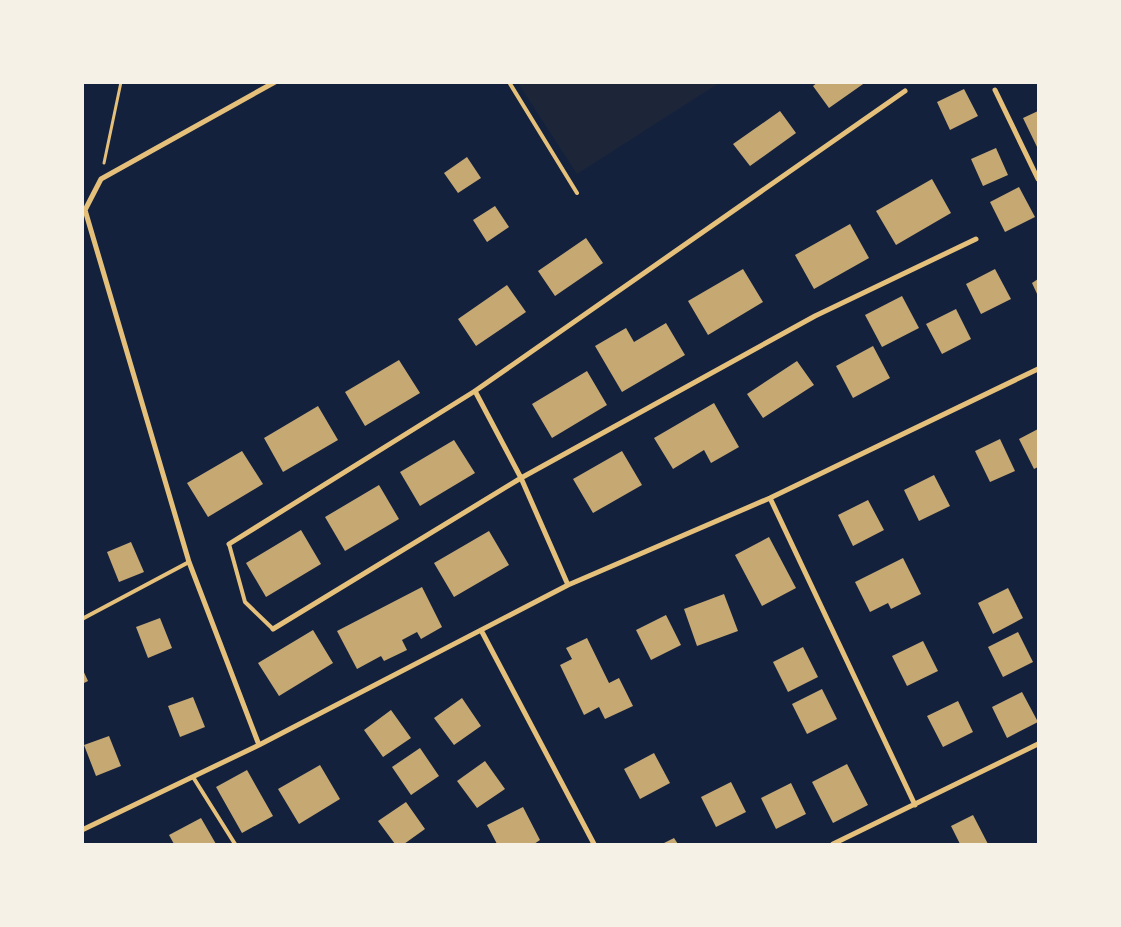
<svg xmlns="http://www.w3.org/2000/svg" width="1121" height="927" viewBox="0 0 1121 927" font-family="Rubik,sans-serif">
<rect width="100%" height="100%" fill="#14213d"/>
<path fill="#1d2539" d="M518 83H719L577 174Z"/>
<path fill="#c6a872" d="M818 82H866L829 108 813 86Z
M964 89 978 116 950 130 937 102Z
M780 111 796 133 750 166 733 144Z
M1038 111V149L1023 118Z
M996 148 1008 175 983 186 971 159Z
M467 157 481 178 458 193 444 173Z
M932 179 951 213 896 245 876 211Z
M1019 187 1035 217 1005 232 990 202Z
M495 206 509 227 487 242 473 220Z
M850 224 869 258 814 289 795 255Z
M586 238 603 263 555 296 538 271Z
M743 269 763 302 708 335 688 301Z
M995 269 1011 299 981 314 966 284Z
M1038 279V296L1032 283Z
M507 285 526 312 476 346 458 319Z
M902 296 919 328 882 347 865 315Z
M956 309 971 339 942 354 926 324Z
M666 323 685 355 622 392 595 346 626 328 634 342Z
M873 346 890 378 853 398 836 366Z
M399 360 420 393 365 426 345 392Z
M797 361 814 385 763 418 747 394Z
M587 371 607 405 552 438 532 404Z
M714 403 739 447 711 463 704 450 673 469 654 438Z
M318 406 338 440 283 472 264 438Z
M1038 429V467L1034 469 1019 439Z
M1000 439 1015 471 990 482 975 451Z
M454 440 475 473 420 506 400 472Z
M242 451 263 484 208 517 187 483Z
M622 451 642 485 593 513 573 479Z
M934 475 950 506 919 521 904 490Z
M379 485 399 519 345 551 325 517Z
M868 500 884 530 853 546 838 515Z
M301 530 321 564 266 597 246 563Z
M489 531 509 565 454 597 434 563Z
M769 537 796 588 762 606 735 555Z
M131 542 144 572 119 582 107 552Z
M903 558 921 594 891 609 888 603 870 612 855 582Z
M422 587 442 627 421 639 417 632 402 640 407 650 384 661 381 656 357 669 337 631Z
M1008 588 1023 618 993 634 978 603Z
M724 594 738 631 697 646 684 609Z
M666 615 681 645 651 660 636 630Z
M160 618 172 648 148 658 136 627Z
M313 630 333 663 279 696 258 663Z
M1018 632 1033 662 1003 677 988 647Z
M587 638 609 683 619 678 633 706 605 719 599 707 584 715 560 665 572 659 566 648Z
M923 641 938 671 907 686 892 656Z
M803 647 818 677 788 692 773 662Z
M82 668 88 681 82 684Z
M822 689 837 719 807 734 792 704Z
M1022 692 1038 722 1007 738 992 707Z
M193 697 205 727 180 737 168 706Z
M462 698 481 726 454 745 434 718Z
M958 701 973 732 943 747 927 716Z
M391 710 411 738 383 757 364 730Z
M109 736 121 766 96 776 84 745Z
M420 748 439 776 411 795 392 767Z
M654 753 670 783 640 799 624 769Z
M485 761 505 789 477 808 457 781Z
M847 764 868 805 833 823 812 782Z
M320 765 340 799 299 824 278 789Z
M247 770 273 816 242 833 216 787Z
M731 782 746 812 716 827 701 797Z
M791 783 806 814 776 829 761 798Z
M406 802 425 829 404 844H395L378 821Z
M523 807 540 840 534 844H497L487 825Z
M973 815 988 844H960L951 826Z
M201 818 216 844H174L169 835Z
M674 838 678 844H662Z"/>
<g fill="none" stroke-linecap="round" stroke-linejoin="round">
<path stroke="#e5c07b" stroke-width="3" d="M104 163 121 82"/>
<path stroke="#e5c07b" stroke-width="4" d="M509 82 577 193
M229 544 245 602 273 629
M82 619 189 562
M193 777 235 844"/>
<path stroke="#e5c07b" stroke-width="5" d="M995 90 1038 179
M475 391 521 478 568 585
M770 498 915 805
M229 544 475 391 905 91
M273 629 521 478 815 316 976 239
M481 630 594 844
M259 745 189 562 85 210 101 179 275 82
M82 830 259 745 568 585 770 498 1038 369
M833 844 1038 744"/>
</g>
<rect width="1121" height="927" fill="none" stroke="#f6f1e7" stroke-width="168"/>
</svg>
